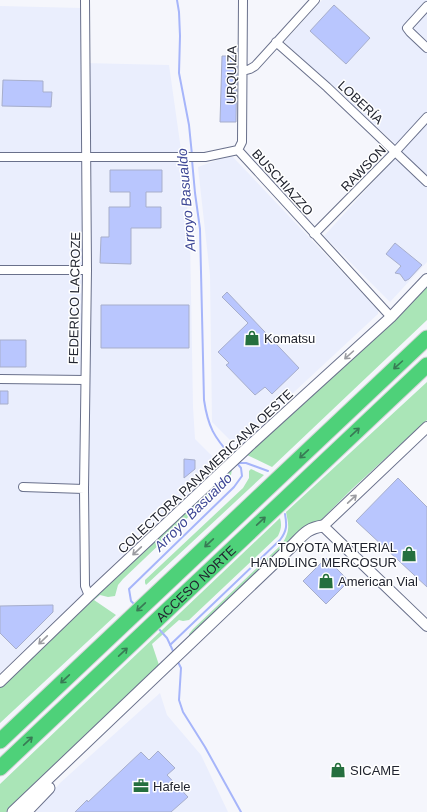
<svg xmlns="http://www.w3.org/2000/svg" width="427" height="812" viewBox="0 0 427 812" font-family="Arial,sans-serif">
<rect width="100%" height="100%" fill="#f5f6fc"/>
<path fill="#eaeefd" d="M322 0H427V262L390 302 324 236 402 150 284 42Z
M0 6 82 8 83 63 169 65 183 164 190 236 193 407 195 439 219 463 0 673Z
M231 155 378 310V314L236 446 212 422 210 275 198 167Z
M160 693 167 715 201 755 228 812H36L60 783Z"/>
<path fill="#aae5b7" d="M427 281V320L272 467 247 455 267 432Z
M427 382V420L352 489 319 522 189 641V634L193 629 282 544C290 531 289 526 286 512Z
M232 469 231 475 226 481 123 579 118 585 115 596 108 597 100 595 94 600 116 615 0 723V687L21 669 103 587Z
M251 469 264 475 146 585 145 583V580L243 488 249 478V471Z
M280 518C282 525 281 530 278 536L189 620 183 621 179 620 152 644 160 668 10 809 6 812H0V784Z"/>
<g fill="none" stroke-linecap="round" stroke-linejoin="round">
<path stroke="#a6b5fa" stroke-width="2" d="M177 0 179 12 180 36 179 73 189 125 192 155
M192 160 195 193 200 229 204 400C208 427 214 437 232 457
M237 463H246L268 471
M135 605 131 601 129 589 234 487 242 476 241 468 236 462
M158 628 167 638 174 653
M170 645 280 540C287 531 287 525 285 514
M177 660 181 668 179 700 183 712 205 747 241 812"/>
</g>
<path fill="#b9c6fe" stroke="#a7aecb" d="M334 5 370 38 346 64 310 31Z
M222 56H237L236 122H220Z
M3 80 43 81V92H52L51 107 2 106Z
M110 170H162V192H146V207H161V228H131V264L100 263 101 237H109V207H130V192H110Z
M395 243 422 265 409 279 405 281 400 274 395 273 401 266 386 254Z
M227 292 299 368 272 394 265 387 255 395 226 365 229 363 218 352 248 323 222 297Z
M101 305H189V348H101Z
M0 340H26V367H0Z
M0 391H8V404H0Z
M184 459 195 460V469L184 478Z
M398 478 427 507V587L356 521Z
M326 558 349 581 326 604 303 581Z
M53 605V612L16 649 0 633V606Z
M158 751 175 768 167 775 188 797 171 812H75L87 800 88 802 141 752 149 760Z"/>
<g fill="none" stroke-linecap="round" stroke-linejoin="round">
<defs>
<path id="minor" d="M85 0 87 270 84 489 85 586 89 596
M427 6 407 28 410 32 427 48
M276 42 327 87 427 182
M243 71 250 69 255 66 315 0
M238 150 242 142 243 0
M0 157H205L238 150 391 317
M314 234 395 152 427 117
M0 270H87
M0 379 85 380
M23 487 84 489"/>
<path id="tertiary" d="M427 427 323 526 427 626
M0 682 89 596 248 447 391 317 427 279"/>
<path id="secondary" d="M13 812 292 546C303 535 307 528 323 526
M26 812 49 788"/>
<g id="motorway">
<path d="M0 741 427 338"/>
<path id="s1" d="M0 768 427 365"/>
</g>
</defs>
<use href="#minor" stroke="#69708b" stroke-width="10"/>
<use href="#tertiary" stroke="#69708b" stroke-width="12"/>
<use href="#secondary" stroke="#69708b" stroke-width="13"/>
<use href="#motorway" stroke="#d3d3d5" stroke-width="17"/>
<use href="#minor" stroke="#fff" stroke-width="8"/>
<use href="#tertiary" stroke="#fff" stroke-width="10"/>
<use href="#secondary" stroke="#fff" stroke-width="11"/>
<use href="#motorway" stroke="#4ed179" stroke-width="15"/>
</g>
<defs><path id="oneway-shaft" d="M-6 0H5M1.5-3L5.5 0L1.5 3" fill="none" stroke-width="1.6" stroke-linecap="round" stroke-linejoin="round"/></defs>
<g stroke="#9b9ca1">
<use href="#oneway-shaft" transform="translate(349 355) rotate(138)"/>
<use href="#oneway-shaft" transform="translate(352 499) rotate(-43)"/>
<use href="#oneway-shaft" transform="translate(137 551) rotate(137)"/>
<use href="#oneway-shaft" transform="translate(43 640) rotate(136)"/>
</g>
<g stroke="#387a54">
<use href="#oneway-shaft" transform="translate(398 365) rotate(138)"/>
<use href="#oneway-shaft" transform="translate(355 432) rotate(-43)"/>
<use href="#oneway-shaft" transform="translate(304 454) rotate(137)"/>
<use href="#oneway-shaft" transform="translate(261 521) rotate(-43)"/>
<use href="#oneway-shaft" transform="translate(209 543) rotate(137)"/>
<use href="#oneway-shaft" transform="translate(141 607) rotate(137)"/>
<use href="#oneway-shaft" transform="translate(123 652) rotate(-43)"/>
<use href="#oneway-shaft" transform="translate(65 679) rotate(137)"/>
<use href="#oneway-shaft" transform="translate(28 741) rotate(-43)"/>
</g>
<defs>
<symbol id="shop-bare" viewBox="-9 -9 18 18"><path d="M-5-2.5h2.3a2.7 3.5 0 0 1 5.4 0H5L5.5 6h-11ZM-1.5-2.5h3a1.5 2.3 0 0 0-3 0Z" fill="#256f3e" stroke="#fff" stroke-width="2.5" paint-order="stroke"/></symbol>
<symbol id="office-bare" viewBox="-9 -9 18 18"><path d="M-6-3h4V-5.5h4V-3h4V5H-6ZM-1-4.5V-3h2v-1.5ZM-6 0V1H6V0Z" fill="#256f3e" stroke="#fff" stroke-width="2.5" paint-order="stroke"/></symbol>
</defs>
<g fill-rule="evenodd">
<use href="#shop-bare" x="241" y="327" width="22" height="22"/>
<use href="#shop-bare" x="398" y="543" width="22" height="22"/>
<use href="#shop-bare" x="315" y="570" width="22" height="22"/>
<use href="#shop-bare" x="327" y="759" width="22" height="22"/>
<use href="#office-bare" x="130" y="775" width="22" height="22"/>
</g>
<g text-anchor="middle" stroke-width="3" stroke-linejoin="round" paint-order="stroke">
<g font-size="13" fill="#21242f" stroke="#fff">
<text transform="translate(231 75) rotate(-89)" y="5">URQUIZA</text>
<text transform="translate(361 102) rotate(43)" y="5">LOBERÍA</text>
<text transform="translate(363 168) rotate(-46)" y="5">RAWSON</text>
<text transform="translate(283 182) rotate(48)" y="5">BUSCHIAZZO</text>
<text transform="translate(74 298) rotate(-89)" y="5">FEDERICO LACROZE</text>
<text transform="translate(205 471) rotate(-43)" y="5">COLECTORA PANAMERICANA OESTE</text>
<text dy="5" stroke="none"><textPath href="#s1" startOffset="269">ACCESO NORTE</textPath></text>
</g>
<g font-size="13" fill="#21242f" stroke="#fff" text-anchor="start">
<text x="264" y="343">Komatsu</text>
<text x="397" y="552" text-anchor="end">TOYOTA MATERIAL<tspan x="397" dy="15">HANDLING MERCOSUR</tspan></text>
<text x="338" y="586">American Vial</text>
<text x="350" y="775">SICAME</text>
<text x="153" y="791">Hafele</text>
</g>
<g font-size="14" font-style="italic" fill="#3c4695" stroke="#fff">
<text transform="translate(186 200) rotate(-95)" y="5">Arroyo Basualdo</text>
<text transform="translate(193 512) rotate(-45)" y="5">Arroyo Basualdo</text>
</g>
</g>
</svg>
